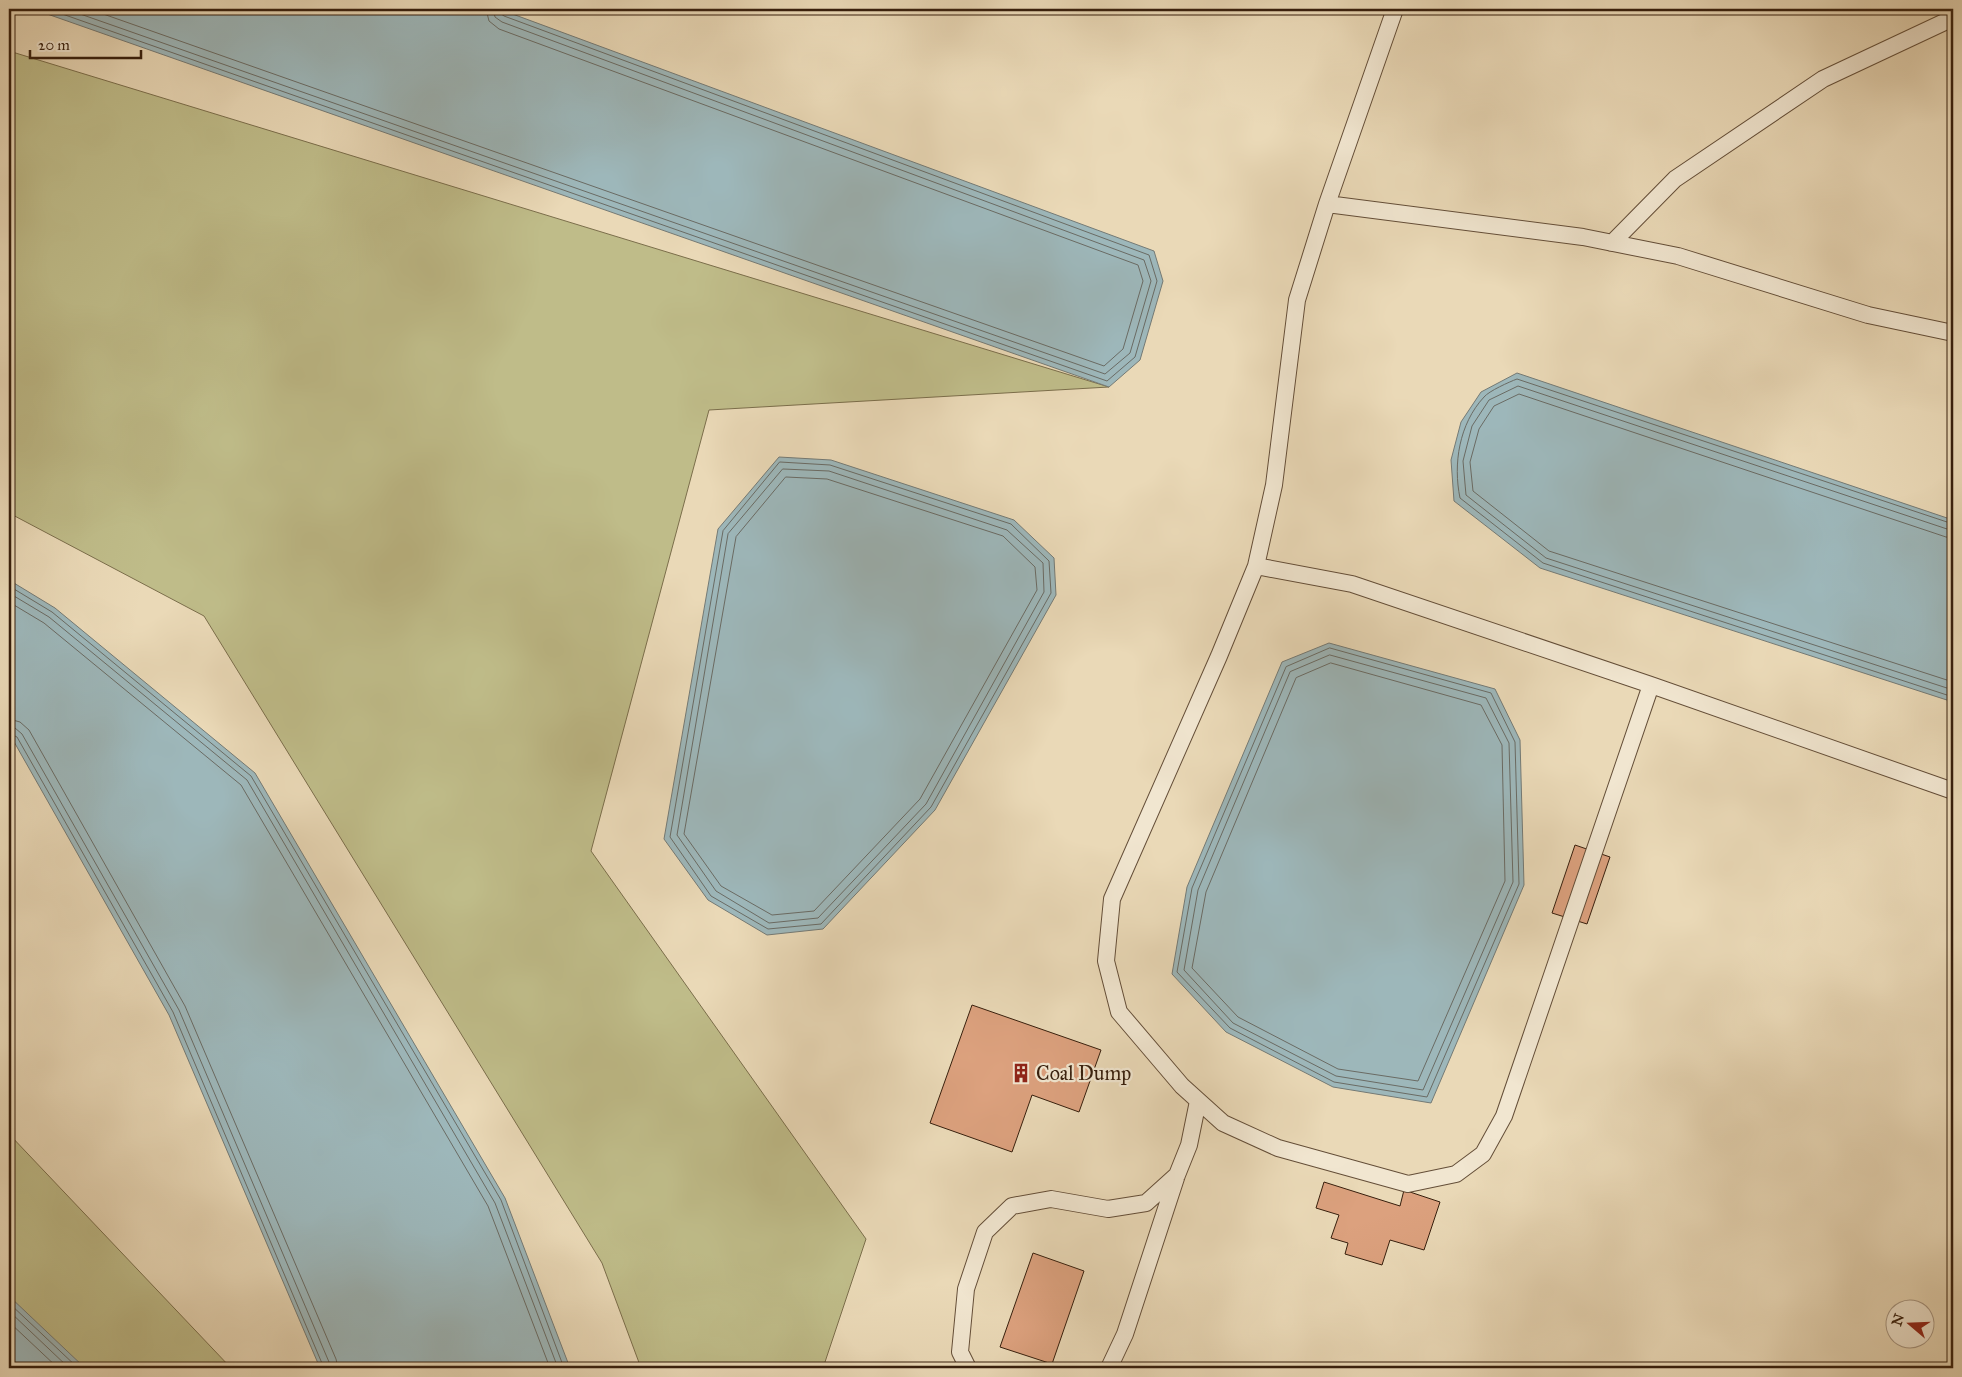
<svg xmlns="http://www.w3.org/2000/svg" width="1962" height="1377" viewBox="0 0 1962 1377" font-family="'IM FELL Great Primer',serif">
<rect width="100%" height="100%" fill="#ead9b7"/>
<filter id="stains"><feTurbulence type="fractalNoise" baseFrequency=".004" numOctaves="4"/><feColorMatrix values="0 0 0 0 .2 0 0 0 0 .09 0 0 0 0 .02 0 0 0 .5 -.17"/></filter>
<radialGradient id="worn" r=".72"><stop offset=".6" stop-color="#630" stop-opacity="0"/><stop offset="1" stop-color="#630" stop-opacity=".3"/></radialGradient>
<path fill="#bfbc89" stroke="#7b6e4b" d="M9 51 1109 387 709 410 591 851 866 1239 823 1368H641L602 1263 204 616 9 513Z
M9 1134 231 1368H9Z"/>
<path fill="#9db7ba" stroke="#747a75" d="M33 9H499L1154 251 1163 281 1140 360 1109 387Z
M1517 373 1953 520V702L1540 568 1454 501 1451 460 1461 422 1481 392Z
M779 457 831 460 1014 520 1054 558 1056 595 935 810 823 929 767 935 708 900 664 839 718 529Z
M9 580 55 608 255 773 505 1198 570 1368H320L169 1015 13 740 9 737Z
M1329 643 1495 689 1520 740 1524 885 1431 1103 1333 1087 1226 1032 1172 974 1187 887 1282 662Z
M9 1296 85 1368H9Z"/>
<g fill="none" stroke-linecap="round" stroke-linejoin="round">
<path stroke="#6a6b64" stroke-width="1" d="M48 9 1107 381 1135 357 1157 281 1149 255 504 16 500 13V9
M66 9 1105 374 1130 353 1151 281 1144 260 502 22 495 17 493 9
M89 9 1104 366 1123 349 1143 281 1138 265 499 29 489 21 486 9
M780 462 830 465 1011 524 1049 561 1051 593 931 807 821 924 768 929 711 896 670 837 723 531Z
M783 469 829 471 1007 530 1043 563 1044 592 926 804 818 918 769 923 716 891 677 835 728 534Z
M786 477 827 479 1003 536 1035 567 1037 590 920 799 814 911 772 915 721 886 684 834 736 537Z
M1953 524 1517 379C1509 382 1489 391 1484 397 1459 424 1453 464 1460 498L1543 563 1953 697
M1953 531 1518 386 1489 400 1472 426 1463 461 1466 495 1546 558 1953 690
M1953 538 1946 537 1519 394 1494 406 1479 429 1470 462 1473 491 1549 551 1953 682
M9 586 52 612 251 776 501 1200 564 1368
M9 593 49 617 247 780 495 1203 558 1368
M9 602 44 623 241 785 488 1206 550 1368
M1330 648 1491 693 1515 742 1519 884 1427 1097 1334 1082 1230 1028 1177 972 1192 888 1286 667Z
M1330 655 1486 698 1509 743 1513 882 1423 1090 1336 1076 1233 1023 1184 970 1198 890 1290 672Z
M1331 663 1481 705 1502 745 1505 881 1418 1081 1338 1069 1238 1017 1192 968 1206 892 1296 678Z
M9 719 20 722 29 730 185 1006 336 1359 338 1368
M9 727 15 728 22 734 179 1010 329 1362 330 1368
M9 733 17 737 173 1012 324 1368
M9 1303 78 1368
M9 1311 69 1368
M9 1322 58 1368"/>
</g>
<path fill="#dca17e" stroke="#371f0d" d="M1575 845 1610 857 1587 924 1552 913Z
M972 1005 1101 1050 1079 1112 1032 1095 1012 1152 930 1123Z
M1324 1182 1400 1206 1404 1190 1440 1202 1424 1250 1390 1240 1382 1265 1345 1254 1348 1243 1331 1238 1339 1215 1316 1208Z
M1033 1253 1084 1271 1052 1364 1000 1347Z"/>
<g fill="none" stroke-linecap="round" stroke-linejoin="round">
<defs>
<path id="lane" d="M1395 9 1327 204 1297 300 1274 485 1256 566 1219 656 1112 899 1106 961 1119 1012 1182 1086 1223 1123 1278 1148 1408 1184 1456 1174 1483 1154 1504 1116 1651 685
M1327 204 1583 237 1678 256 1868 315 1953 333
M1612 243 1675 179 1823 79 1953 18
M1256 566 1352 584 1651 685 1953 791
M968 1368 960 1352 966 1289 985 1232 1012 1206 1051 1199 1108 1209 1146 1203 1177 1175
M1109 1368 1125 1334 1177 1175 1189 1145 1198 1101"/>
</defs>
<use href="#lane" stroke="#644e38" stroke-width="18"/>
<use href="#lane" stroke="#f1e6d0" stroke-width="16"/>
</g>
<defs>
<symbol id="building-bare" viewBox="-9 -9 18 18"><path d="M-4-6H4V6H1V3H-1V6H-4ZM-2.5-4.3h1.7v1.8h-1.7ZM.8-4.3h1.7v1.8H.8ZM-2.5-1h1.7V.8h-1.7ZM.8-1h1.7V.8H.8Z" fill="#8f2418" stroke="#f1e6d0" stroke-width="2.5" paint-order="stroke"/></symbol>
</defs>
<g fill-rule="evenodd">
<use href="#building-bare" x="1007" y="1059" width="28" height="28"/>
</g>
<g text-anchor="middle" stroke-width="4.5" stroke-linejoin="round" paint-order="stroke">
<g font-size="20" fill="#371f0d" stroke="#f1e6d0" text-anchor="start">
<text x="1036" y="1080">Coal Dump</text>
</g>
</g>
<rect width="1962" height="1377" fill="none" stroke="#ead9b7" stroke-width="30"/>
<rect x="10" y="10" width="1942" height="1357" fill="none" stroke="#371f0d" stroke-width="2.5"/>
<rect x="15" y="15" width="1932" height="1347" fill="none" stroke="#371f0d"/>
<g transform="translate(1910 1324) rotate(289)"><circle r="24" fill="#f1e6d0" stroke="#a79682"/>
<path d="M0-4L9 19L0 12L-9 19Z" fill="#8f2418"/>
<text y="-8" font-size="14" font-weight="bold" text-anchor="middle" fill="#371f0d">N</text>
</g>
<path d="M30 50v8h111v-8" fill="none" stroke="#371f0d" stroke-width="2.5"/>
<text x="38" y="50" font-size="15" fill="#371f0d" stroke="#f1e6d0" stroke-width="4" paint-order="stroke">20 m</text>
<rect width="100%" height="100%" filter="url(#stains)"/>
<rect width="100%" height="100%" fill="url(#worn)"/>
</svg>
